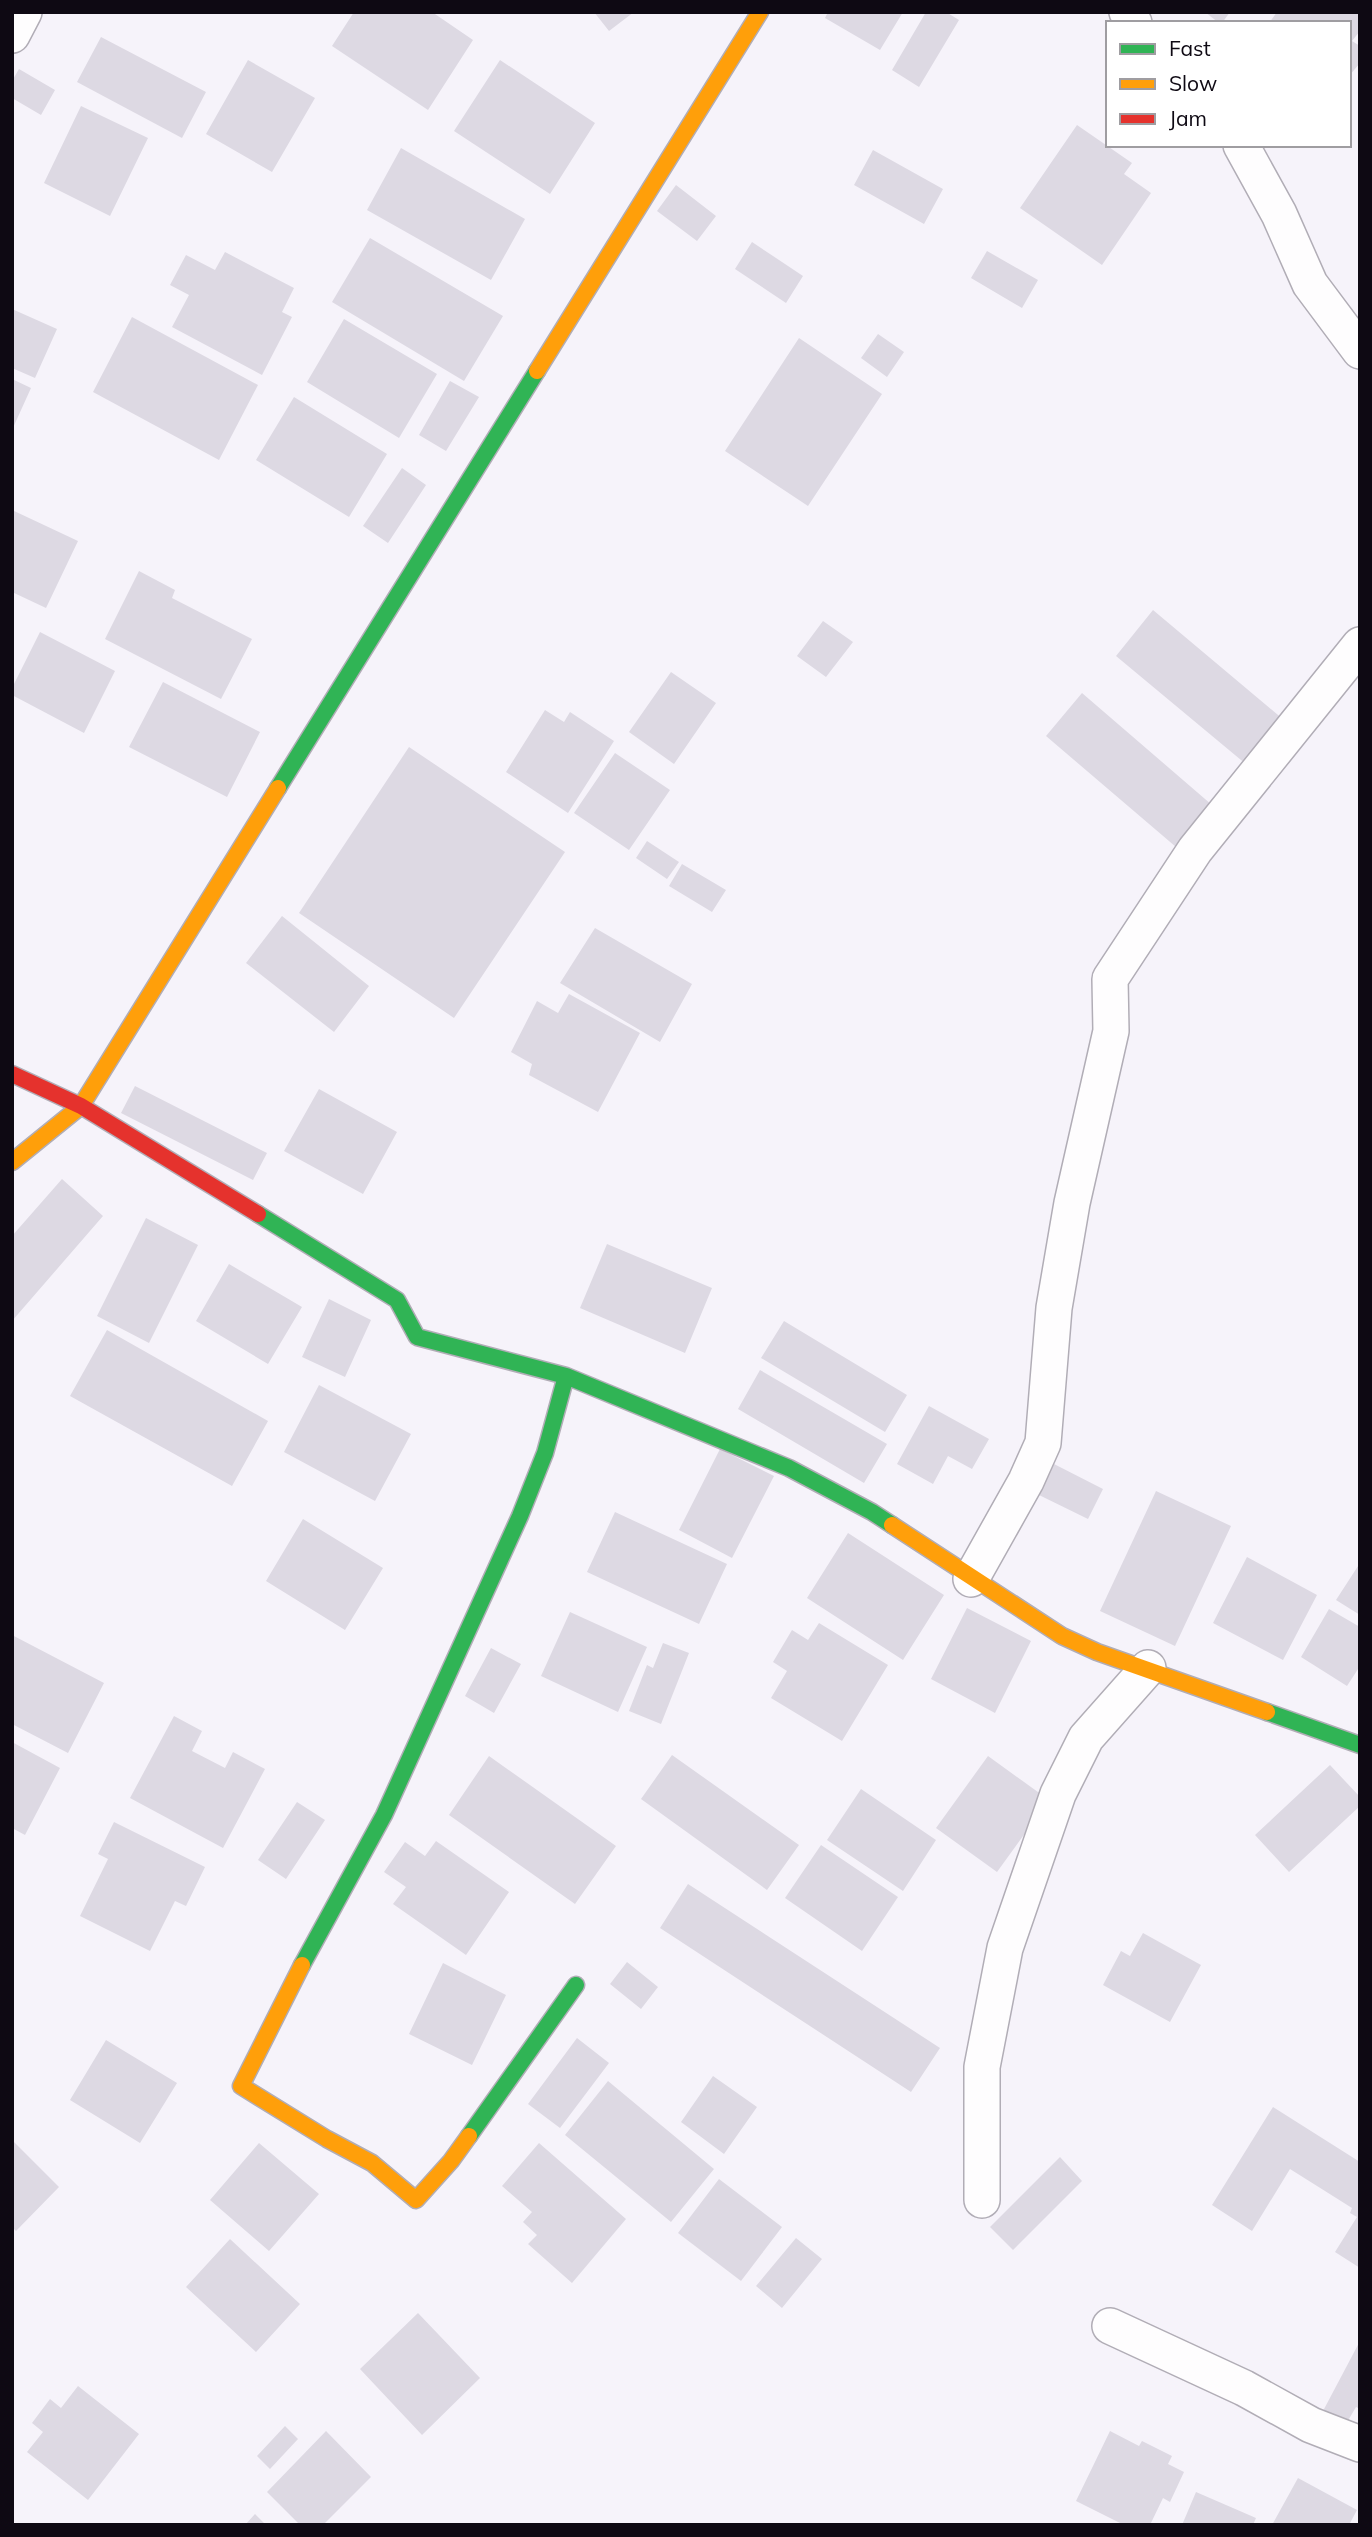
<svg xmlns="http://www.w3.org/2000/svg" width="1372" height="2537" viewBox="0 0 1372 2537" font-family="Mulish,sans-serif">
<rect width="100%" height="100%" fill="#f6f3fa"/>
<path fill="#ddd9e3" d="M354 12H432L473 40 428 110 332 46Z
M594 12H634L609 31Z
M828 12H903L880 50 825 18Z
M926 12H946L959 20 919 87 892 70Z
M1205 12H1230L1222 23H1219Z
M1277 12H1360V31L1352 41 1360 46V63L1349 76V23H1269Z
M101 37 206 92 182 138 77 82Z
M248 60 315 98 272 172 206 134Z
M500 60 595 123 550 194 454 131Z
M19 69 55 90 41 115 12 98V81Z
M81 106 148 138 110 216 44 183Z
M1077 125 1132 163 1124 174 1151 193 1102 265 1020 208Z
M401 148 525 219 491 280 367 210Z
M873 150 943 189 924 224 854 185Z
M676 185 716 216 697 241 657 211Z
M370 238 503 316 464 381 332 302Z
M752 242 803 276 786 303 735 269Z
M987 251 1038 280 1022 308 971 278Z
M225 252 294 288 282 312 292 317 262 375 172 327 189 295 170 285 186 255 215 270Z
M12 309 57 329 35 378 12 368Z
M132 317 258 385 219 460 93 392Z
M344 319 437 374 399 438 307 382Z
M878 334 904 352 887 377 861 358Z
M799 338 882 394 808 506 725 451Z
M12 379 31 388 12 430Z
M450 381 479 397 446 451 419 435Z
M294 397 387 454 349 517 256 460Z
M402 468 426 485 388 543 363 526Z
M12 510 78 541 46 608 12 592Z
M139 571 175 590 172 598 252 639 221 699 105 639Z
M1153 610 1284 720 1247 765 1116 656Z
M823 621 853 642 826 677 797 656Z
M40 632 115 671 84 733 12 695V688Z
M671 672 716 703 674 764 629 732Z
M163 682 260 732 227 797 129 747Z
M1082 693 1212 805 1176 847 1046 736Z
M545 710 564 722 570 712 614 741 568 813 506 772Z
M409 747 565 852 454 1018 299 913Z
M615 753 670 790 629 850 574 813Z
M647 841 679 862 667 879 636 858Z
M682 864 726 890 712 912 669 886Z
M282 916 369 986 334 1032 246 963Z
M595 928 692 984 660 1042 560 983Z
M569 994 640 1033 598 1112 529 1075 532 1064 511 1052 537 1001 558 1013Z
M135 1086 267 1153 253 1180 121 1113Z
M319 1089 397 1132 363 1194 284 1151Z
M62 1179 103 1216 12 1321V1236Z
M146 1218 198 1245 149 1343 97 1316Z
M607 1244 712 1288 685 1353 580 1308Z
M229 1264 302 1307 268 1364 196 1321Z
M329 1299 371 1320 345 1377 302 1357Z
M784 1321 907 1395 885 1432 761 1358Z
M107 1330 268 1421 232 1486 70 1396Z
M760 1370 887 1444 864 1483 738 1409Z
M319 1385 411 1434 375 1501 284 1452Z
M929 1406 989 1439 972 1469 948 1456 933 1484 897 1464Z
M720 1449 774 1476 732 1558 679 1530Z
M1054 1464 1103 1489 1088 1519 1039 1495Z
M1156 1491 1231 1526 1175 1646 1100 1611Z
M615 1512 727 1564 699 1624 587 1572Z
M303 1519 383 1568 345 1630 266 1581Z
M848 1533 944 1595 903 1660 807 1598Z
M1247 1557 1317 1595 1283 1660 1213 1623Z
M1360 1563V1615L1336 1600Z
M967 1608 1031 1641 995 1713 931 1679Z
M1329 1609 1360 1627V1666L1347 1686 1301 1657Z
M570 1612 647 1647 618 1712 541 1676Z
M819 1623 888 1665 842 1741 771 1698 787 1671 773 1662 792 1630 808 1640Z
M12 1635 104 1683 68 1753 12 1724Z
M663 1643 689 1653 661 1724 629 1711 647 1665 653 1668Z
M491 1648 521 1664 494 1713 465 1696Z
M174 1716 202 1731 192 1751 225 1768 233 1752 265 1769 223 1848 130 1798Z
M12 1742 60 1768 25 1835 12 1828Z
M672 1755 799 1845 767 1890 641 1799Z
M489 1756 616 1846 575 1904 449 1815Z
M988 1756 1049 1800 997 1872 936 1828Z
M1330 1765 1360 1797V1806L1289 1872 1255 1835Z
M861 1789 936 1840 903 1891 827 1840Z
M297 1802 325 1820 286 1879 258 1860Z
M114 1822 205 1867 186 1906 175 1901 150 1951 80 1916 108 1859 98 1854Z
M436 1841 509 1892 466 1955 393 1904 406 1887 384 1872 405 1842 425 1856Z
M821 1845 898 1897 862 1951 785 1898Z
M688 1884 940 2048 911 2092 660 1928Z
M1143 1933 1201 1965 1170 2022 1103 1985 1121 1951 1130 1956Z
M627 1962 658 1987 641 2009 610 1984Z
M443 1963 506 1995 472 2065 409 2034Z
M577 2038 609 2063 560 2128 528 2104Z
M106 2040 177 2083 140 2143 70 2100Z
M713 2076 757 2107 724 2154 681 2122Z
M608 2081 714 2169 671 2222 565 2135Z
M1273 2107 1360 2162V2268L1335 2252 1357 2217 1350 2213 1352 2208 1290 2169 1252 2231 1212 2205Z
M12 2140 59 2187 16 2231 12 2227Z
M259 2143 319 2194 269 2251 210 2200Z
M539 2143 626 2219 572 2283 528 2244 537 2235 523 2222 532 2212 502 2186Z
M1060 2157 1082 2181 1013 2250 990 2227Z
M719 2179 782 2227 741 2281 678 2233Z
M796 2238 822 2259 782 2308 756 2286Z
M230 2239 300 2304 256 2352 186 2287Z
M418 2313 480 2378 422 2435 360 2369Z
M1360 2341V2409L1356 2407 1346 2424 1323 2411Z
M78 2386 139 2434 88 2500 27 2452 43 2432 32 2423 50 2399 61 2408Z
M285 2426 298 2439 270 2469 257 2456Z
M326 2431 371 2477 323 2525H300L267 2492Z
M1110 2431 1139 2446 1142 2441 1172 2456 1168 2464 1184 2472 1170 2502 1163 2498 1150 2525H1124L1076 2501Z
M1298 2478 1357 2510 1349 2525H1272Z
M1196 2492 1256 2518 1253 2525H1182Z
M255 2514 266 2525H245Z"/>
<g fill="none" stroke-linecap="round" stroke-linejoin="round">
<defs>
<path id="street" d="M1127 12 1134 23
M12 35 24 12
M1241 145 1279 214 1310 284 1360 351
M971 1579 1026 1481 1043 1443 1054 1308 1072 1203 1111 1031 1110 979 1195 850 1360 645
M982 2200V2067L1005 1948 1058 1794 1086 1738 1148 1668
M1110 2326 1244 2388 1311 2425 1360 2444"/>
<path id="fast" d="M278 788 537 371
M258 1214 397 1300 417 1337 566 1376 789 1468 872 1512 892 1525
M1267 1712 1360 1745
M302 1965 384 1815 520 1516 545 1453 566 1376
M469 2136 576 1985"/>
<path id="slow" d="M537 371 760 12
M12 1162 81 1106 278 788
M892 1525 1062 1636 1097 1652 1267 1712
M302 1965 241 2086 327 2139 372 2163 416 2200 451 2161 469 2136"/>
<path id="jam" d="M12 1074 81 1106 258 1214"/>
</defs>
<use href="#street" stroke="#b1adb6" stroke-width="38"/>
<use href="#fast" stroke="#b1adb6" stroke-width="19"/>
<use href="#slow" stroke="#b1adb6" stroke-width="19"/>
<use href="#jam" stroke="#b1adb6" stroke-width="19"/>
<use href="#street" stroke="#fefdfe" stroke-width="35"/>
<use href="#fast" stroke="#30b455" stroke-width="16"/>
<use href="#slow" stroke="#ff9f0a" stroke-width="16"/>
<use href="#jam" stroke="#e5322d" stroke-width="16"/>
</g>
<rect width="1372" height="2537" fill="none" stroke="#0e0913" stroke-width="28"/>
<rect x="1106" y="21" width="245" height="126" fill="#ffffff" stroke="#9f9da1" stroke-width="2"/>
<rect x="1120" y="44" width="35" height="10" fill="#30b455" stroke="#9f9da1" stroke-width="2"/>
<text x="1169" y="56" font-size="21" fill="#0e0913">Fast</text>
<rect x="1120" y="79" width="35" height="10" fill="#ff9f0a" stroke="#9f9da1" stroke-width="2"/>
<text x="1169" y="91" font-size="21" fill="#0e0913">Slow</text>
<rect x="1120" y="114" width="35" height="10" fill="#e5322d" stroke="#9f9da1" stroke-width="2"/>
<text x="1169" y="126" font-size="21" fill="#0e0913">Jam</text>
</svg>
